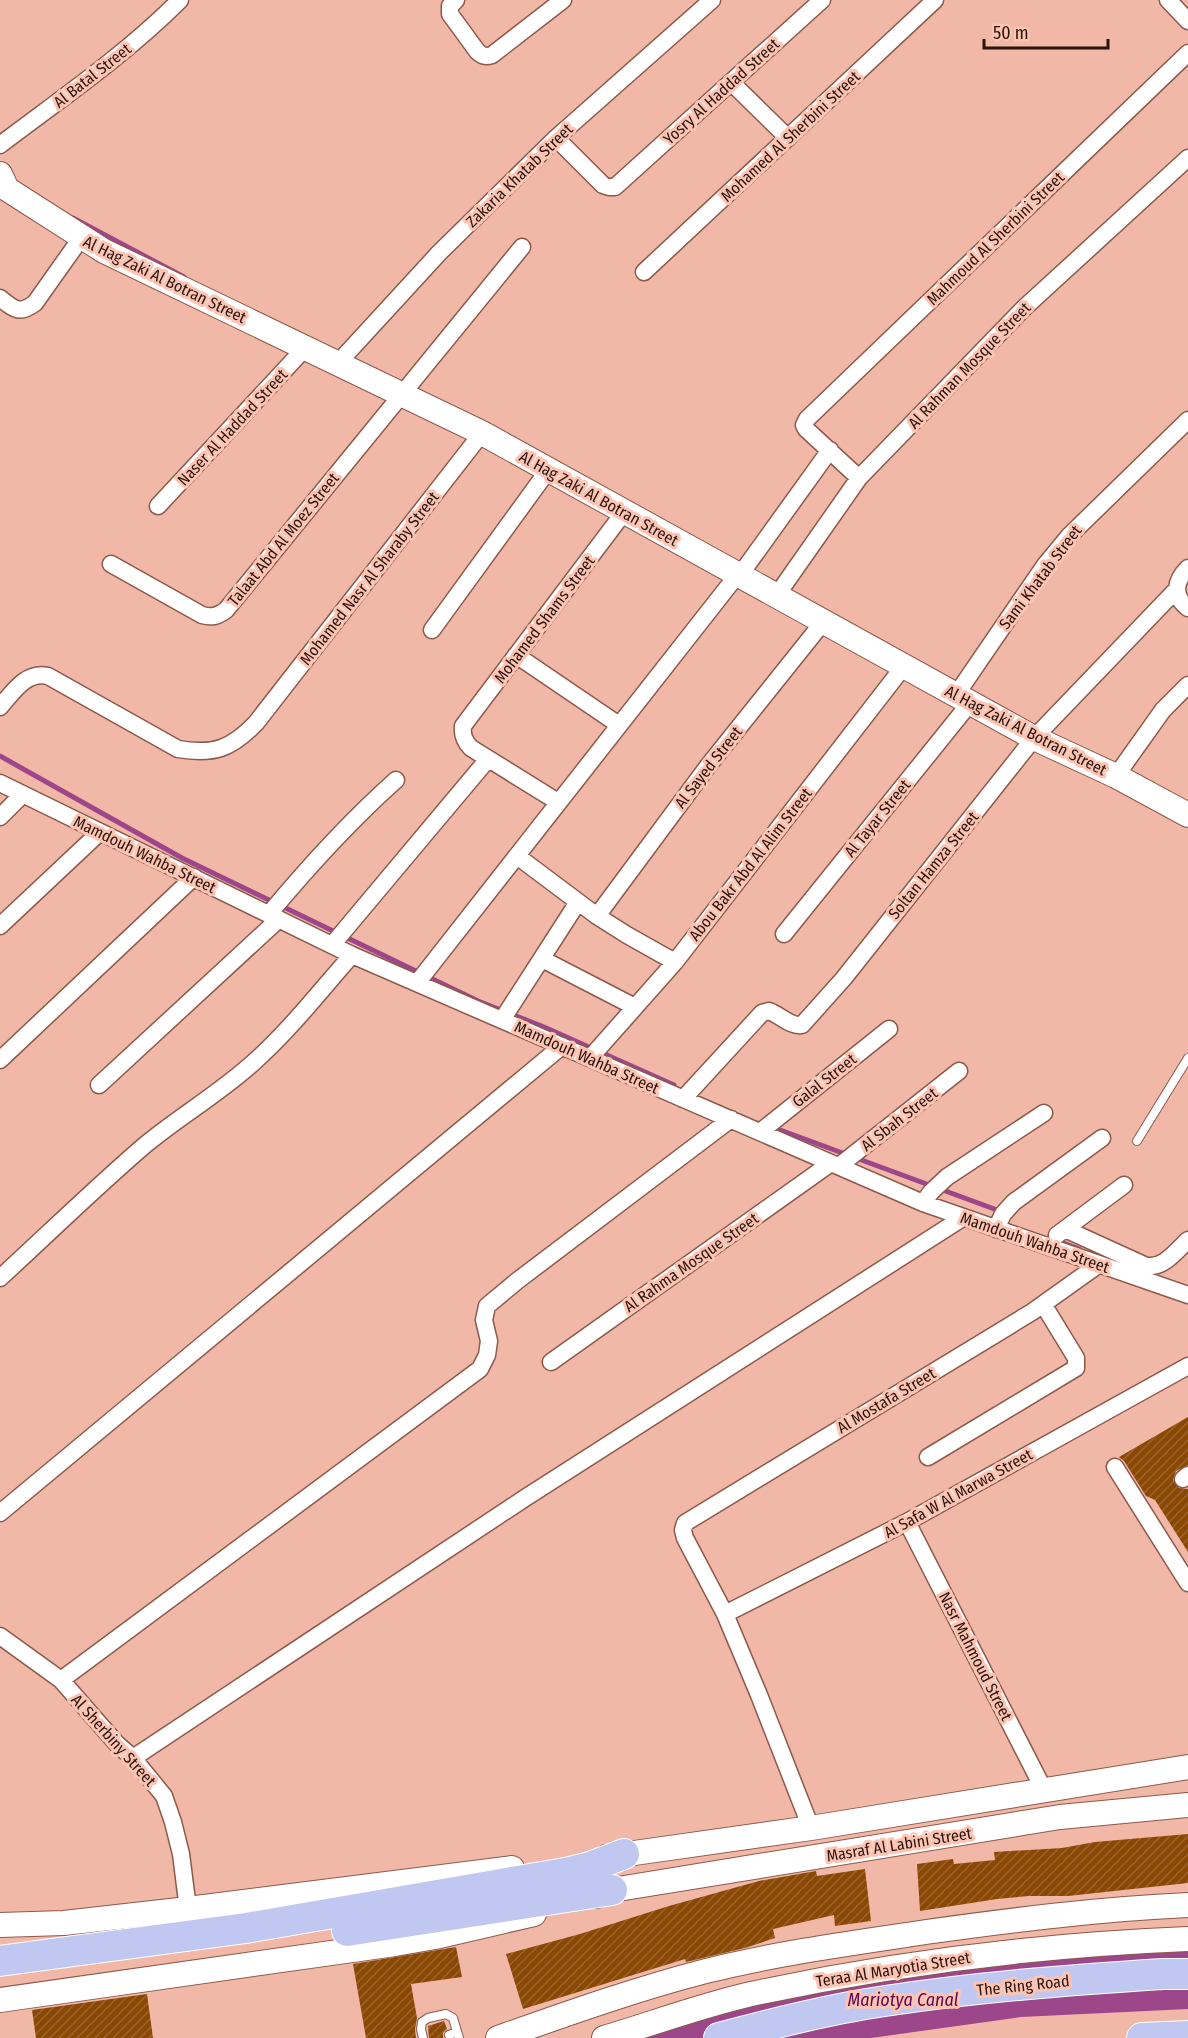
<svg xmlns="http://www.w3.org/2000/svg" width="1188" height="2038" viewBox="0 0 1188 2038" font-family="'Fira Sans Condensed',sans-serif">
<defs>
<pattern id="building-hatch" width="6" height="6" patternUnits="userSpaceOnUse" patternTransform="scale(1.5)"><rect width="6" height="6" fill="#8b4802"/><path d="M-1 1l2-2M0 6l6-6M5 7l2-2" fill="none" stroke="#98642f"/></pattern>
</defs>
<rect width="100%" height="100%" fill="#f1b7a7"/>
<path fill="#9d468a" d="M1188 1947V2009L1021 2017 871 2038H641L777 1995 898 1967Z"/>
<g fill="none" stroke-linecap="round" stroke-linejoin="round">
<path stroke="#9d468a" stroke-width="5" d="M73 218 184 277
M0 756 182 858 478 1001 544 1027 674 1085
M772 1127 997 1210
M1058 1241 1079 1249"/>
</g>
<path fill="url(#building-hatch)" d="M1188 1417V1465L1176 1471 1173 1480 1179 1488 1188 1489V1552L1155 1500 1146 1496 1124 1461 1119 1457Z
M1188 1834V1883L1068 1896H1028L997 1899 920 1911 917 1864 953 1859 954 1864 995 1860 994 1852 1062 1848 1095 1842Z
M865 1869 871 1921 835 1926 834 1915 773 1929 775 1938 745 1948 686 1962 685 1959 523 2009 506 1954 580 1934 669 1906 759 1881 816 1871 817 1876Z
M456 1947 462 1977 411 1984 417 2018 415 2029 416 2038H366L353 1964Z
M147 1994 153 2038H36L32 2010Z
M444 2021 447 2029 443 2033V2038H429L428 2026Z"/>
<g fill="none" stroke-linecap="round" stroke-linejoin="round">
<defs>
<path id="lane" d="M1137 1141 1188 1058
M449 2035 457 2032
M423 2038 421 2029 422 2022 428 2018 446 2014 453 2018 459 2038"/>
<path id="street" d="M456 0 450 6V14L477 51C482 56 485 57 492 55L563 0
M1168 0 1188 21
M732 83 788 138
M556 138 603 185 609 187H615L822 0
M0 145C62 98 125 55 180 0
M644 272 935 0
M0 298C14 309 19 315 35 303L81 238
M338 363 439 253 556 138 712 0
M859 478 806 429 804 425 807 419 1188 53
M158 506 306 347
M111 564 202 615C212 618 218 616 226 610L522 247
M1188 568C1175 581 1172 596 1188 608
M740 575 830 450
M777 595 859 478 1024 308 1188 158
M432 630 549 469
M516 655 619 725
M956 695 1045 565 1069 536 1188 420
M0 707C13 692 26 671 48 676L178 749C214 755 231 749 256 723L482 433
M1116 776 1163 710 1188 685
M0 783 352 955 923 1203 1188 1295
M558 802 471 748C464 741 462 735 463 726L625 511
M0 817 23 794
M517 856 597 916 627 935 675 962
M269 914C309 866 350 821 396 780
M597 916 708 766 824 621
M0 926 100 832
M784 934 970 703
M332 945 488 759
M542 959 635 1007
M417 983 738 574
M502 1020 578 902
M590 1058 675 962 904 666
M0 1060 194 877
M99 1085 279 919
M683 1099 762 1013 769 1011C780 1015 791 1027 802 1025L844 978 1034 738 1177 589
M760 1132 889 1029
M839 1166 959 1071
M923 1203 931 1192 947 1177 1044 1113
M996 1229 1003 1214 1014 1202 1102 1138
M1065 1229 1144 1265C1162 1271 1176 1251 1188 1240
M1057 1235 1124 1185
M0 1278C48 1234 95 1188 145 1145 180 1116 220 1093 254 1062 290 1030 320 991 352 955
M551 1362 831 1163
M928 1457 1076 1368V1358L1043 1304
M1115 1467 1188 1583
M1183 1479 1188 1475
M0 1513 562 1046
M907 1522 1044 1790
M725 1614 907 1522 1188 1366
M0 1636 61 1680 117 1744 133 1758 164 1796 173 1822 181 1854 188 1909
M61 1680 480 1369 487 1355 489 1341 484 1320 487 1306 517 1281 731 1119
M133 1758 525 1498 964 1217
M811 1828 759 1695 725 1614 685 1538 683 1530 685 1523 1032 1312 1098 1265"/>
<path id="secondary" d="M0 174 7 189 104 251 482 433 1034 738 1116 776 1188 815
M606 1857 811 1828 1188 1767
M596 1896 612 1890 1060 1817 1188 1805
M0 1925 64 1923 188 1909 512 1868
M0 2000 395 1944 435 1937 534 1914
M498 2038C566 2014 636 1989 706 1971 778 1953 852 1943 926 1932 1013 1920 1100 1909 1188 1905
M604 2038C651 2024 700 2006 747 1995 893 1963 1039 1945 1188 1939"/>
<path id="highway" d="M347 1931 612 1890
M0 1961 246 1928 565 1873 590 1867 624 1854
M719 2038C774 2023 829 2009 885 2001 977 1987 1070 1980 1163 1974H1188
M1142 2038 1188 2036"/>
</defs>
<use href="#lane" stroke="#8c594b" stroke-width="10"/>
<use href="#street" stroke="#8c594b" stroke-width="19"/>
<use href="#secondary" stroke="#8c594b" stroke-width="26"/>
<use href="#highway" stroke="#fff" stroke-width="32"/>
<use href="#lane" stroke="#fff" stroke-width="8"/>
<use href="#street" stroke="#fff" stroke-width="16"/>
<use href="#secondary" stroke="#fff" stroke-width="24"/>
<use href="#highway" stroke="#c0c8f1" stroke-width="30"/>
</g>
<g text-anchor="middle" stroke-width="6" stroke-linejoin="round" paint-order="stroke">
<g font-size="16" fill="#28140e" stroke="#fec4b3">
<text transform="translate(92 75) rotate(-38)" y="6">Al Batal Street</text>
<text transform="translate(721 91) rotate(-42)" y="6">Yosry Al Haddad Street</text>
<text transform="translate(790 136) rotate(-43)" y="6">Mohamed Al Sherbini Street</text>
<text transform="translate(519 175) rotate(-44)" y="6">Zakaria Khatab Street</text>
<text transform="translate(995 238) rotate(-44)" y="6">Mahmoud Al Sherbini Street</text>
<text transform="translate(165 279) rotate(26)" y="6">Al Hag Zaki Al Botran Street</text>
<text transform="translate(969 365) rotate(-46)" y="6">Al Rahman Mosque Street</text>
<text transform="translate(232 427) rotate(-47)" y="6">Naser Al Haddad Street</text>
<text transform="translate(599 498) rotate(29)" y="6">Al Hag Zaki Al Botran Street</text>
<text transform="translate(283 539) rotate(-51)" y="6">Talaat Abd Al Moez Street</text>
<text transform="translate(1040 577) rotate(-53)" y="6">Sami Khatab Street</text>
<text transform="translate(369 578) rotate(-52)" y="6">Mohamed Nasr Al Sharaby Street</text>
<text transform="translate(544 619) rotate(-53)" y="6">Mohamed Shams Street</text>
<text transform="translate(1026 730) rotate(27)" y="6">Al Hag Zaki Al Botran Street</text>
<text transform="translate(708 767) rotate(-52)" y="6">Al Sayed Street</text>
<text transform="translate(877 818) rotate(-51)" y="6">Al Tayar Street</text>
<text transform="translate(145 854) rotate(26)" y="6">Mamdouh Wahba Street</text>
<text transform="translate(750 864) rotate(-52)" y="6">Abou Bakr Abd Al Alim Street</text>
<text transform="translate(933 865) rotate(-51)" y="6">Soltan Hamza Street</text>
<text transform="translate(587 1057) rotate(24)" y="6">Mamdouh Wahba Street</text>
<text transform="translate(824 1080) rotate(-38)" y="6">Galal Street</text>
<text transform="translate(899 1119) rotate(-38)" y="6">Al Sbah Street</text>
<text transform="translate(1035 1242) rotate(19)" y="6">Mamdouh Wahba Street</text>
<text transform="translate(691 1262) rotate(-35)" y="6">Al Rahma Mosque Street</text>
<text transform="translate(886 1400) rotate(-31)" y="6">Al Mostafa Street</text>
<text transform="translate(958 1493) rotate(-29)" y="6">Al Safa W Al Marwa Street</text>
<text transform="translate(976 1656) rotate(63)" y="6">Nasr Mahmoud Street</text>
<text transform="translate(114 1740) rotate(48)" y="6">Al Sherbiny Street</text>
<text transform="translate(899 1844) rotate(-9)" y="6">Masraf Al Labini Street</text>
<text transform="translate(893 1969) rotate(-9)" y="6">Teraa Al Maryotia Street</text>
<text transform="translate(1023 1985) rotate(-6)" y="6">The Ring Road</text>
</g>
<g font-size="18" font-style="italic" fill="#5c054e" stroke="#fec4b3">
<text x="903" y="2006">Mariotya Canal</text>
</g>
</g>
<path d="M984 39v9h124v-9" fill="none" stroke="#28140e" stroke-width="3"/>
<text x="993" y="39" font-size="18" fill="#28140e" stroke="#fec4b3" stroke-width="4.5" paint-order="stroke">50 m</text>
</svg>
